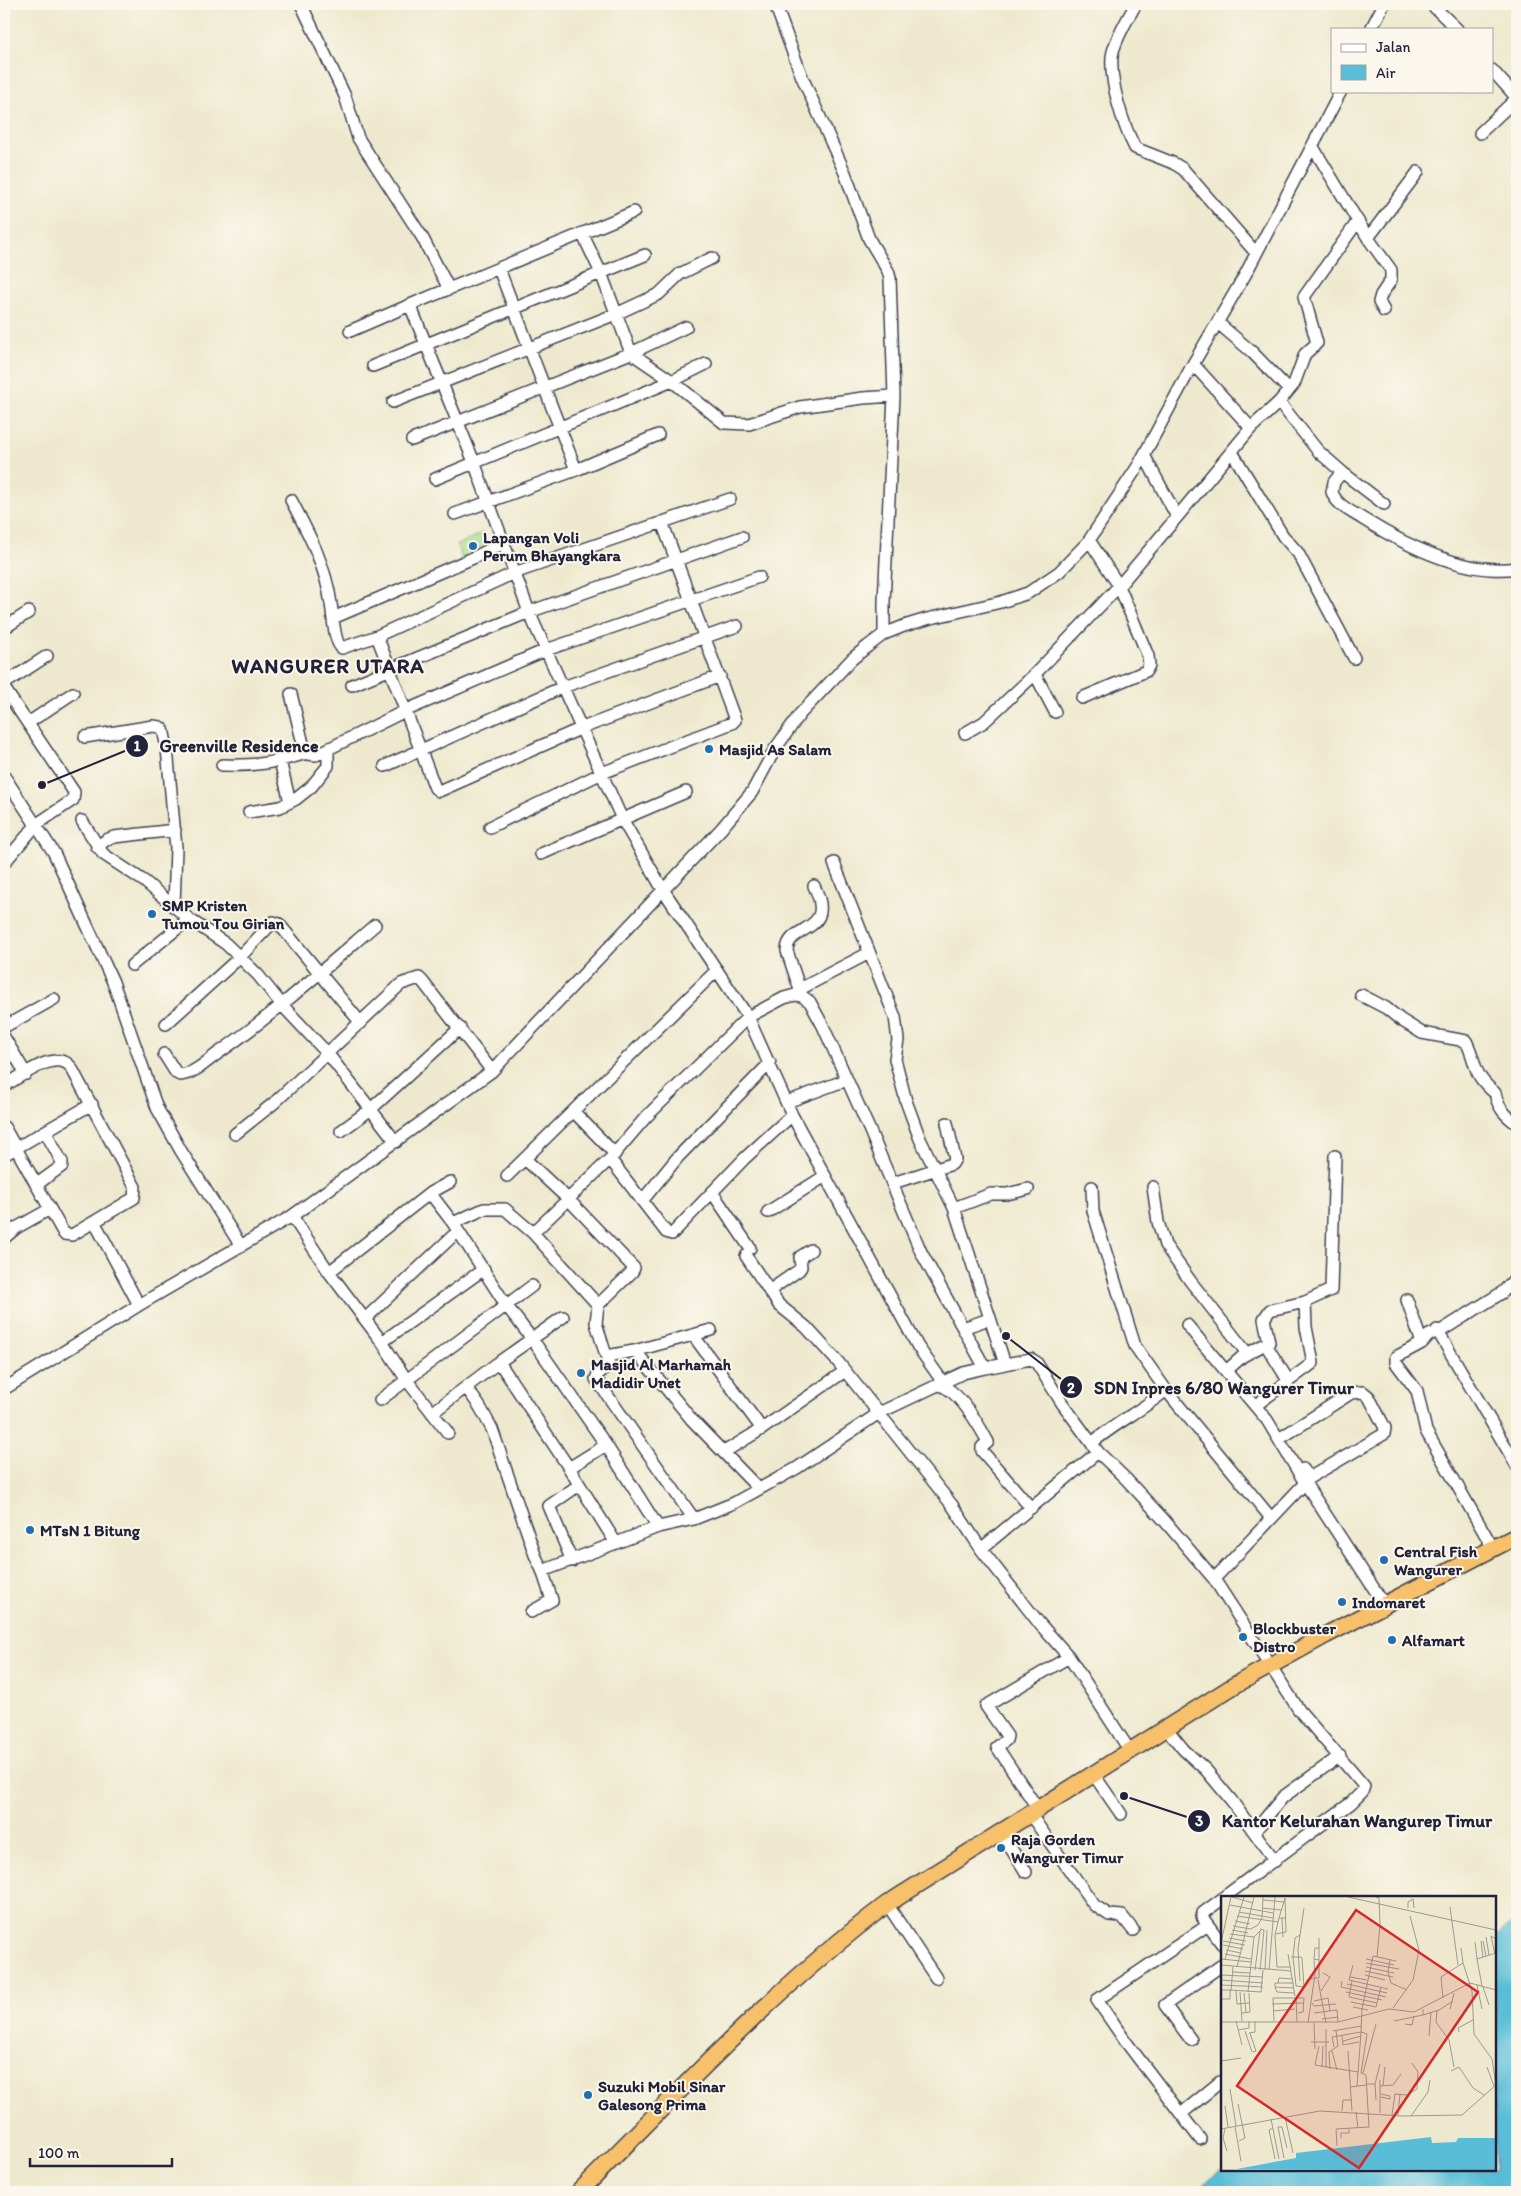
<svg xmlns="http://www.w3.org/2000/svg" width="1521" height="2196" viewBox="0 0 1521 2196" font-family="Itim,sans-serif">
<rect width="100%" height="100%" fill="#fbf7ec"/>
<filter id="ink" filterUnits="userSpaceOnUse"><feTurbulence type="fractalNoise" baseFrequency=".02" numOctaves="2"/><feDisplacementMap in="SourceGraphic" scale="10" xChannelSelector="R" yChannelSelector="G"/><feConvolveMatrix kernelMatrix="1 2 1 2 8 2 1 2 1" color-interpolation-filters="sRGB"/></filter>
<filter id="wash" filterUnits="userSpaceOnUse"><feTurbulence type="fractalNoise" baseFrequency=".0096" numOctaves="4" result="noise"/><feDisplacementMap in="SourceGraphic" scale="20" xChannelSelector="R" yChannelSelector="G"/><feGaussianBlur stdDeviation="1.12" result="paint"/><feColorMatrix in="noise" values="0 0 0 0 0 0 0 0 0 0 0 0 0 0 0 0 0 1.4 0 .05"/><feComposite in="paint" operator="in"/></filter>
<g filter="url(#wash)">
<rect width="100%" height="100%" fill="#eee9ce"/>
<path fill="#a7db8b" stroke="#647e63" d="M483 533 488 548 462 560 457 545Z"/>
<path fill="#59bdd8" stroke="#3e708a" d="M1517 1917V2192H1193L1222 2169 1495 2170V1938Z"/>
</g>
<g filter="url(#ink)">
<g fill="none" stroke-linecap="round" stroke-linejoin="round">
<defs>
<path id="minor" d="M301 4 345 96 358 138 422 237 449 289
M775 4 802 77 845 173 869 239 888 271 890 278 894 396 884 602V634
M1136 4C1129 16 1113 44 1112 57 1110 84 1123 125 1135 148L1173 163 1183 169 1256 253
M1431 4 1457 29
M1371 29 1384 4
M1492 70 1517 98
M1480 133 1517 98
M1313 147 1368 238 1391 270V280L1381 295 1379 302 1384 311
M634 212 410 305 474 462 529 612 622 819 662 888 748 1017 784 998 795 995 802 996 810 1002 823 1026 870 1131 921 1252 985 1368 1031 1359 1036 1362 1062 1403 1098 1452 1126 1479 1164 1520 1214 1579 1299 1710 1364 1786 1362 1792 1351 1803 1224 1897
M582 233 601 273 631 353 672 381 724 423 749 424 800 407 863 398 894 396
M1368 238 1418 172
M499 269 576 470
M1218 323 1252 352 1289 390
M350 331 410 305
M1193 364 1251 428
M373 366 645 255
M393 402 616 314 659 294 680 274 712 258
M1279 402 1318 451 1342 472 1334 482 1332 492C1336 505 1352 512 1363 519 1405 545 1467 576 1517 568
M412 440 631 353 686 327
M1232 452 1283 536 1298 553 1354 658
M1342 472 1384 504
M435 479 672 381 706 364
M291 500C309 534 326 566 331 604 333 615 334 643 342 648L377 636 514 573 730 499
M455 514 576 470 658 435
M1177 517 1251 428 1279 402 1294 384 1305 354 1317 343 1304 297 1358 221
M333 618 473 558 503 543
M4 628 29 612
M377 636 435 788 439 791 582 728 720 676
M1035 674 1055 712
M4 684 47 656
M352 685 529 612 742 537
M4 688 74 792 73 800 37 824 4 863
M291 694 304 748 308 754 316 755 407 710 546 650 759 577
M1082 698 1146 671 1149 665 1148 656 1119 586 1089 540
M28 723 73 693
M965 733 984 722 1035 674 1119 586 1177 517 1144 455
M85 737 153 726 160 727 163 729 167 748 176 848 174 907
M280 761 290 802
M222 765C258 766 273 763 307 753
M385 766 563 687 737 626
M4 776 54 853 113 982 157 1108 181 1151 241 1246
M249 812 280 807 296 799 311 787 328 766V750
M82 821 103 854 144 881 189 919 226 944 258 975 282 1005 328 1054 396 1142
M490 827 602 773 732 723 735 720 662 522
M97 847 106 840 114 837 175 830
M541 854 686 792
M834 863 895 1017 898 1040 895 1059 906 1101 920 1139 954 1208 1005 1364
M132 965 189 919
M800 989 869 953
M1361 995 1386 1008 1401 1020 1422 1033 1466 1041C1478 1065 1471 1073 1495 1093 1498 1108 1505 1115 1517 1124
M802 996 787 951C787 923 838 935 814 886
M166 1024 240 957 273 922 279 924 361 1023
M4 1027 54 999
M4 1037 26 1074
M164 1054 176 1073 180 1075C194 1074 206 1062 217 1054 273 1015 324 969 375 925
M4 1086C21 1077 56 1048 71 1067L135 1187 134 1198 72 1235 64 1234 4 1127
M787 1102 846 1080
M574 1112 615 1154
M341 1131 371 1109 460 1028
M235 1134 274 1103 401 984 419 978 423 982 492 1071
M4 1155 92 1104
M525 1159 568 1199 634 1268 632 1272 598 1305 596 1323 609 1365 598 1374 596 1379 694 1519
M610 1159 666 1232 672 1234 745 1158 792 1115
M507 1176 717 970
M893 1183 952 1164 955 1159 947 1123
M36 1185 62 1166V1162L45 1131
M1092 1187 1093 1211 1135 1346 1166 1390
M1153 1187 1158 1222 1165 1245 1191 1282 1247 1353
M712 1192 750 1248
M430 1193 453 1223 506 1305 532 1339 606 1445 658 1527
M642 1201 678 1157 770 1063
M954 1208 991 1194H1007L1028 1189
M768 1212 825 1176
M292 1216 329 1272 382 1342 406 1379 448 1433
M95 1223 139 1305
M453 1223 484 1209H505L533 1233
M4 1238 16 1228 50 1209
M746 1256 779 1305 806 1327 838 1362 952 1505 981 1549 1039 1623 1069 1657 1130 1751
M329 1272 430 1193 450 1182
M769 1291 799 1270 801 1267 800 1257 811 1250
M1407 1300 1422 1343
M598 1305 533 1233 610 1159 646 1117 748 1017 792 1115 918 1347 940 1378 939 1385C958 1389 979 1425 988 1442L982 1447V1451L1031 1508
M365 1319 457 1232
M1187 1325 1267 1420 1305 1483 1384 1604
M963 1328 989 1319
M1437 1330 1517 1466
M693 1335 762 1429 724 1452
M382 1342 484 1269
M1266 1345 1288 1380
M634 1351 711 1330
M607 1356 634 1351 637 1353 692 1420 758 1488
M499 1362 569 1468 616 1543
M1226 1371 1243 1356 1269 1342 1264 1319 1270 1310 1305 1302 1331 1290 1335 1156
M466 1387 480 1407 492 1429 535 1555 542 1570H545L658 1527 694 1519 734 1503 797 1468 879 1413 963 1373 985 1368
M4 1389 139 1305 292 1216 492 1071 721 829 752 792 775 749 800 714 852 659 868 646 884 634 904 626 927 619 1001 602 1028 593 1059 572 1088 542 1138 466 1193 364 1245 275 1341 91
M380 1400 532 1286
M1256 1405 1313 1363 1306 1327 1305 1302
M432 1413 499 1362 563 1317
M762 1429 845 1371
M1279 1439 1351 1393 1363 1392 1369 1397 1385 1428 1384 1434 1309 1478 1303 1469
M1092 1443C1115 1423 1143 1410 1166 1390L1271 1518
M569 1468 606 1445
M1493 1548 1426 1431 1417 1391 1396 1363V1357L1422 1343 1429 1335 1444 1329 1503 1292 1517 1276
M981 1549 1098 1452
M572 1561 549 1506 579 1485
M1214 1579 1305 1483
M531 1612 552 1600 542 1570
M1166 1728 1184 1750 1206 1770 1231 1800 1275 1861
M1094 1775 1121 1814
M1038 1809 997 1747 1006 1740 1007 1736 986 1706 1069 1657
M1030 1814 1094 1905 1109 1915 1122 1916 1133 1930
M1254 1832 1283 1797 1340 1756
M1001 1833 1026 1872
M887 1904 936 1978
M1208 1925 1222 1944
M1191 2040 1165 2005 1222 1965
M1181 2114 1220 2082
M1200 2139 1126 2042 1097 2000 1208 1925 1202 1917 1203 1913 1222 1899"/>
<path id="highway" d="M579 2192C678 2093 774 1989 887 1904L1235 1685 1326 1635 1517 1536"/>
</defs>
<use href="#minor" stroke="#414051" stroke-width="14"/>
<use href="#highway" stroke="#414051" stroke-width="19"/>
<use href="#minor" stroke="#fff" stroke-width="11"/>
<use href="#highway" stroke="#f7c06b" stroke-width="16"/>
</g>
</g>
<g fill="#1f6fb2" stroke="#fbf7ec" stroke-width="2">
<circle cx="473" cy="546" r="5"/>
<circle cx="709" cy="749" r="5"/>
<circle cx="152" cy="914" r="5"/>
<circle cx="581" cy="1373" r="5"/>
<circle cx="30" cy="1530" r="5"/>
<circle cx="1384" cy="1560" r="5"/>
<circle cx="1342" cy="1602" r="5"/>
<circle cx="1243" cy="1637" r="5"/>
<circle cx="1392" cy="1640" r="5"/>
<circle cx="1001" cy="1848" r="5"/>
<circle cx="588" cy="2095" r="5"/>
</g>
<g text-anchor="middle" stroke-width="4" stroke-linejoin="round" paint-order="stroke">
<g font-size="16" font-weight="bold" fill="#22223b" stroke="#fbf7ec" text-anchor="start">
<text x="483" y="543">Lapangan Voli<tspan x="483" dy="18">Perum Bhayangkara</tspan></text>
<text x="719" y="755">Masjid As Salam</text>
<text x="162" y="911">SMP Kristen<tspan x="162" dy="18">Tumou Tou Girian</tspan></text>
<text x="591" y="1370">Masjid Al Marhamah<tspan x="591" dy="18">Madidir Unet</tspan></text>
<text x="40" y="1536">MTsN 1 Bitung</text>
<text x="1394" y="1557">Central Fish<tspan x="1394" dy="18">Wangurer</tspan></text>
<text x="1352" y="1608">Indomaret</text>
<text x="1253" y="1634">Blockbuster<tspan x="1253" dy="18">Distro</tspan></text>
<text x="1402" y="1646">Alfamart</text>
<text x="1011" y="1845">Raja Gorden<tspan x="1011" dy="18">Wangurer Timur</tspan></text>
<text x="598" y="2092">Suzuki Mobil Sinar<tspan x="598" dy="18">Galesong Prima</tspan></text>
</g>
<g font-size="21" font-weight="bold" letter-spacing="1" fill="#22223b" stroke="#fbf7ec">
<text x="328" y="673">WANGURER UTARA</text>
</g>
</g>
<g transform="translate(1221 1896)">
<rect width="275" height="275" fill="#eee9ce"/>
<path d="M210 241 211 247 235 246 237 242H275V274L16 273 75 262V257Z" fill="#59bdd8"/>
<path fill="none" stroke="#9c9993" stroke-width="1" d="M11 1 32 7M127 1 275 34M155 1 158 2 159 29 156 61M64 2 58 22H65M42 4 63 6M9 9 52 17M229 11 237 69M41 12 60 14M187 12V6L192 3 193 12M18 16 52 22M16 20 57 26M58 22 54 39 56 71H70M61 22 62 41M14 25 29 28M12 30 30 33 37 29 41 22 42 1M11 34 27 37M9 38 33 41M55 38 65 36 64 2M265 41 268 59M8 42 25 45M98 42V64M2 45 24 49M260 45 262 61M262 45 265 60M254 46 256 63M0 47 10 1M2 49 22 53M5 54 20 57M4 58 30 63M67 58 74 100M274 58 270 40 275 43M70 61H80L81 62 83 91 75 90 72 61 74 42 79 39M0 63 30 66M4 63 23 1M93 63 94 52H98M145 63 173 69M169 64 167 76 170 87 186 94M145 67 178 73M242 67 251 95 253 138 271 163 275 189M0 69 70 75M132 69 128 84 167 93M16 71 33 1M145 71 173 77M34 74 39 35M39 74 43 34 39 33M44 74 46 34M48 74 54 1M144 75 172 81M12 76 29 77M0 79 42 81M144 79 164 84M129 81 146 84M0 84 42 87M97 84 105 127M79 85 77 53 83 12M85 85 86 84 94 82H98V64L93 63 94 82 93 85 87 127M121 85 120 91 165 101M131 85 128 101 156 107M57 87 58 82 71 83M72 87H54V91L73 92M126 88 166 97M0 89 42 91M256 89 261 113M261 90 256 63 275 57M54 91 56 96 73 97M262 91 268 109M0 94H9V103H0M9 94 40 96 42 74M10 95 12 71M15 95 16 108 28 107M100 95 109 81 102 77M19 96 21 125M27 96 33 41 41 33M125 96 161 104M23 97 25 116M75 101 76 126M222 102 220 81 242 67 240 52M93 105 107 102 109 115M130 106 155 111 160 91M91 107 93 110 115 108M51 108 83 107M132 111 147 114M172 112 192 84 198 54 189 20M229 113 233 97M52 115 74 113M216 115 215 126 228 144 233 171M21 117 29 116 28 97M93 117 116 114 117 126M202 119 218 114 232 105M101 123 117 121M15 125 21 149M53 125 52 102H83L82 116 77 117M173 125 202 119V113M0 126H117L168 113 193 116 249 87 275 94M93 127 94 153M184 128 191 129 193 120M105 133V172M17 134 28 132V125M24 135 31 156M112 135 140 130M238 136 237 132 252 124M28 137 34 136V125M29 137 35 155 32 156M121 140 122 149 138 146M208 140 210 116M122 145 140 140M90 146H108M98 150 94 169 137 176M113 151 111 141 140 136 136 190M111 155 116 174M127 155 131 215M0 165 20 162M101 171 102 150M266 171 273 190M109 173 108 156 117 150 115 135M230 175 238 171 252 192 263 199M142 177 155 128M159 184V217M145 188H154L155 204M154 188 159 168M159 190 172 189 180 178M162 190 164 171M130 191 145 189M9 193 15 230M160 198 169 200V203L160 201M17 208 24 242 18 245M4 210 7 231M121 215 122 204H131M135 216 137 232M171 219 174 198 186 199 196 193 197 176 191 167M177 219 179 198M190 220 207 196 209 184M64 221 72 257M50 223 58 263M14 231 20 265M52 232 48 234 54 263M0 233 99 215 181 220 241 219 275 189M4 233 2 242 6 255M120 242V237H128V233M116 250 115 233 148 231 145 179 140 177 146 138 140 136 141 113 152 60 175 65M63 262 57 231H61L66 252"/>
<path fill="#d62828" fill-opacity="0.15" stroke="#d62828" stroke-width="2.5" d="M135 14 257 96 138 272 16 190Z"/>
<rect width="275" height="275" fill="none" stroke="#22223b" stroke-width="2.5"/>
</g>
<path fill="none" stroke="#22223b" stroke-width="2" d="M42 785L137 746M1006 1336L1071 1387M1124 1796L1199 1821"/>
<g fill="#22223b" stroke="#fbf7ec" stroke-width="2">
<circle cx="42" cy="785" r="5"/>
<circle cx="1006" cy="1336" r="5"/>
<circle cx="1124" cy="1796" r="5"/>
<circle cx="137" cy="746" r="12"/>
<circle cx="1071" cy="1387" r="12"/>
<circle cx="1199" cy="1821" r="12"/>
</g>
<g font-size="15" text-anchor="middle" font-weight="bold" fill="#fff">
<text x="137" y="751">1</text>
<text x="1071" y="1393">2</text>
<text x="1199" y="1826">3</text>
</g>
<g font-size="18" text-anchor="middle" font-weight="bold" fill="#22223b" stroke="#fbf7ec" stroke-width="4" stroke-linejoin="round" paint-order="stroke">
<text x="239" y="752">Greenville Residence</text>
<text x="1224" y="1394">SDN Inpres 6/80 Wangurer Timur</text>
<text x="1357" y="1827">Kantor Kelurahan Wangurep Timur</text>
</g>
<rect width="1521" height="2196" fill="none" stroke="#fbf7ec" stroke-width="20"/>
<rect x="1331" y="28" width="162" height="65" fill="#fbf7ec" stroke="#a4a2a5"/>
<rect x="1341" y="44" width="25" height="8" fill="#ffffff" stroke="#a4a2a5"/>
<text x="1376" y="52" font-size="15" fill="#22223b">Jalan</text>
<rect x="1341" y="65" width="25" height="15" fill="#59bdd8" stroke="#a4a2a5"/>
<text x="1376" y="78" font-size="15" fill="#22223b">Air</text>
<path d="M30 2158v8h142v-8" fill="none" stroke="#22223b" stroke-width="2.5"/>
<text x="38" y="2158" font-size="15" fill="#22223b" stroke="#fbf7ec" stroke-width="4" paint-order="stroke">100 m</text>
</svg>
